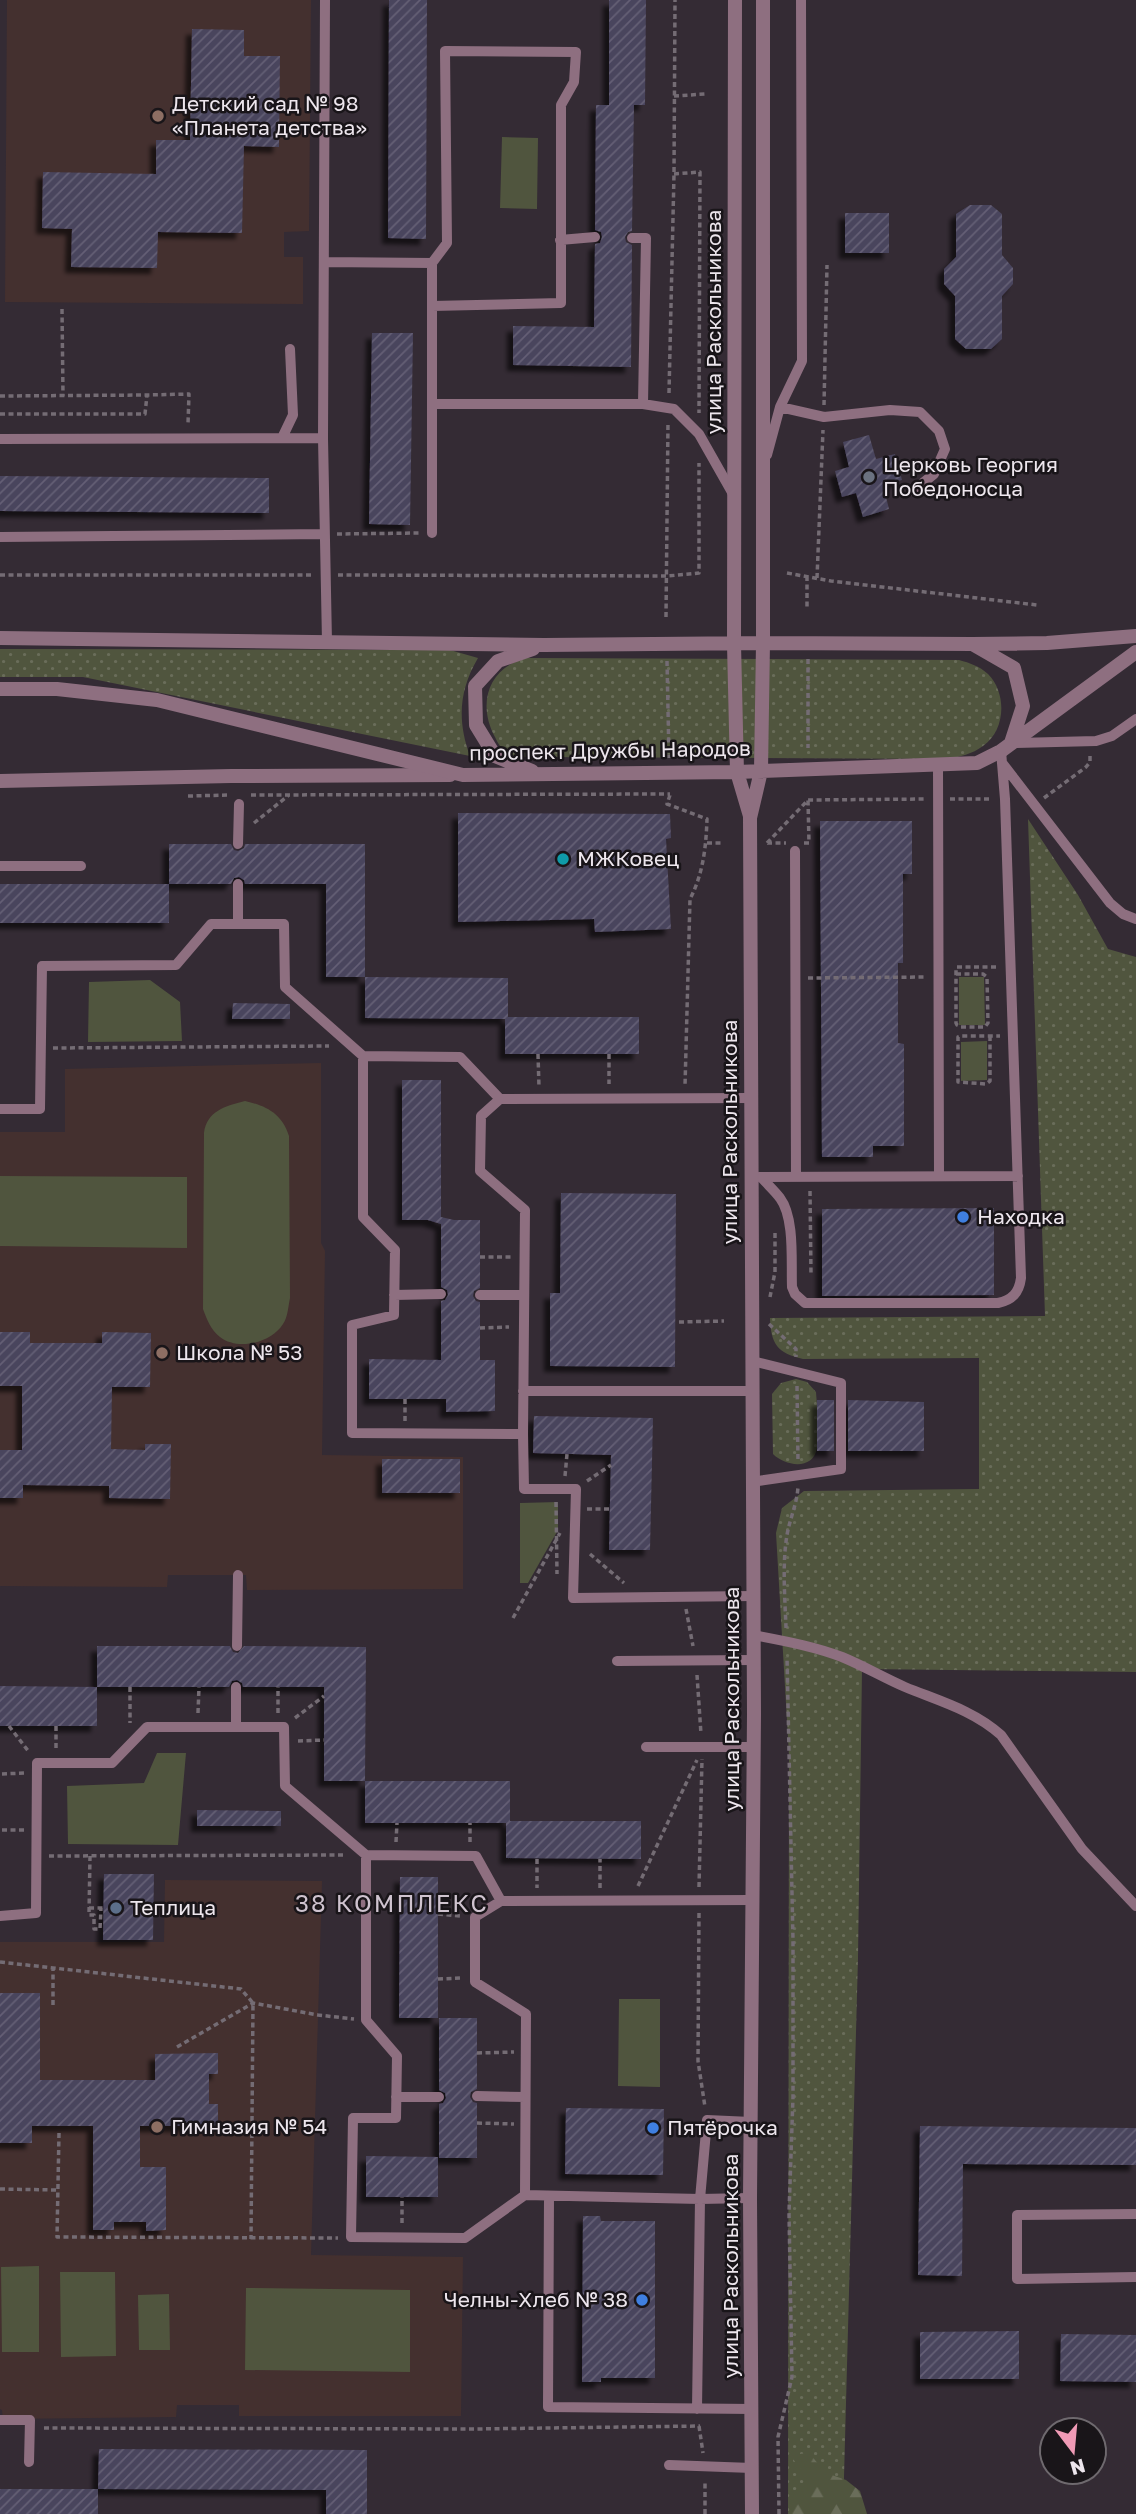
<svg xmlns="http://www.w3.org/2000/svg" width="1136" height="2514" viewBox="0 0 1136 2514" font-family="'Golos Text',sans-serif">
<defs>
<pattern id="grass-dots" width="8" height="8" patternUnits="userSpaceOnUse" patternTransform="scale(1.75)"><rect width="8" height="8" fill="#50553e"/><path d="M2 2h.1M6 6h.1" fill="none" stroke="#6a6d5a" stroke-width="1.8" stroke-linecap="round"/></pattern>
<pattern id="forest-firs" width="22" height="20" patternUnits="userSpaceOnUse" patternTransform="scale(1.75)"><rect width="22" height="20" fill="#50553e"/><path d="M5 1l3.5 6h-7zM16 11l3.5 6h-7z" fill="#6a6d5a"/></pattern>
<pattern id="building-hatch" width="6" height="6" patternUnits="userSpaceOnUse" patternTransform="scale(1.75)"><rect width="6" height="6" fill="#49445d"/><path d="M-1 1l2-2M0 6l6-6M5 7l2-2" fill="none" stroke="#645f75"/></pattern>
<filter id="shadow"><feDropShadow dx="-6" dy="6" stdDeviation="2" flood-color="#0009"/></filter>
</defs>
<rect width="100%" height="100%" fill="#342b34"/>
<path fill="#44302f" d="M7 0H311L309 231 284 232V257H303V304L5 302Z
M321 1063V1243L325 1251 322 1455 463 1457V1589L247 1590 246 1575H168L167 1587 0 1586V1132H65V1069Z
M165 1880 322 1881 311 2255 463 2257 461 2416H239V2405H177L176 2417 3 2419 2 2410 0 2409V1942H164Z"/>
<path fill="url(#grass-dots)" d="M0 649 450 650 478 658C459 690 457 721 470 756L83 677H0Z
M526 658 959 660C970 663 979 666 988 674 1007 693 1006 730 983 746 972 754 960 757 947 759L532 757C524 757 516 757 509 754 503 751 498 744 495 737 477 704 488 668 526 658Z
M1028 819 1078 895 1108 949 1136 957V1672L862 1669 858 1958 843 2514H788L789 1755 776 1533 782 1508 804 1491 979 1489V1358L803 1359C777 1353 771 1344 770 1318L1045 1316Z
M796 1379 807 1382 816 1392C817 1407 820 1434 817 1448 813 1471 785 1466 773 1454L772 1394 781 1383Z"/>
<path fill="url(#forest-firs)" d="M809 2453 826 2473 846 2480 860 2491 867 2514H791V2498L807 2478 790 2455Z"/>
<path fill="#50553e" d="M502 137 538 138 537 209 500 208Z
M959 977H984L985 1025H959Z
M150 980 180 1002 182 1041 88 1042 89 982Z
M987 1041V1080L961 1081V1042Z
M245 1101C267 1106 282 1114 289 1136L290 1298C288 1307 288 1317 283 1324 271 1343 238 1351 220 1337 211 1330 207 1320 203 1309L204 1133C207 1111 225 1106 245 1101Z
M0 1176 187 1177V1248L0 1246Z
M558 1502V1530L528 1583H520V1503Z
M157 1753H186L178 1845 68 1844 67 1786 144 1783Z
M619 1999H660V2087L618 2086Z
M39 2266V2352H2L1 2267Z
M60 2272H115L116 2356 61 2357Z
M246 2288 410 2290V2372L245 2370Z
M169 2294 170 2350H139L138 2295Z"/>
<path fill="url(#building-hatch)" filter="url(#shadow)" d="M389 0H427L426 239 388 238Z
M609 0H646L645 105H634L632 231 628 232 625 237 626 242 632 245 631 367 513 365V326L594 327 595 244 600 243 602 237 601 232 595 230 596 105H609Z
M192 29 244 30V56H280L279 147 244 146 242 233 158 232 157 268 71 267 72 229 42 228 43 172 156 174V140H190Z
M970 205H991L1002 214V255L1013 268V284L1002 296V339L991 349H966L955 339V296L944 284V269L956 257V214Z
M845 213H889V253H845Z
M372 333H413L410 525 369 524Z
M869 435 876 459 895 454 902 480 883 485 889 509 863 517 856 493 842 497 835 471 849 467 843 442Z
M0 476 269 478V513L0 511Z
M458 813 670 814 671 838 666 839 671 929 595 932 594 919 458 922Z
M820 821H912V874H903V963H898V1043L904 1044V1146H873V1157H822Z
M169 844H231L234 850 238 851 244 848 245 844H365V977H326V884H245L244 880 239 877 234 878 231 884H169Z
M0 884H169V923H0Z
M365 977 508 978V1017H639V1054H505V1019L365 1018Z
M233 1003 290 1004V1019H232Z
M402 1080H441V1224L428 1220H402Z
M561 1193 676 1194 675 1367 550 1366V1293H560Z
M994 1208V1295L822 1296V1209Z
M441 1217 454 1220H480V1288L474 1291 473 1296 476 1301 480 1302V1360H495V1411L446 1412V1399H369V1359L441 1360V1301L445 1300 448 1295 447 1290 441 1287Z
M0 1332H30V1343H102V1332L151 1333 150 1387H112L111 1449 145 1450V1444H171L170 1499 109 1498V1486L23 1485V1498H0V1450H22V1386H0Z
M817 1400H834V1451H817Z
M848 1400 924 1402V1451H848Z
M534 1416 653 1418 650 1550H609L611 1455 533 1453Z
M382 1459H460V1493H382Z
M97 1646H230L233 1652 238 1653 244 1646 366 1647 365 1781H324V1687H243L242 1683 237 1680 232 1681 229 1687H97Z
M0 1686 97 1687V1726H0Z
M365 1781H510V1821H641V1859L506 1858V1823H365Z
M197 1810 281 1811V1826H197Z
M104 1874H154L153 1940H103Z
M400 1877H438V2018H399Z
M0 1993H40V2080H155V2054L218 2053V2074H209V2104H218V2126H140V2167H166V2230L146 2231V2222H114V2230H93V2126H32V2143H0Z
M439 2018H477V2089L471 2092 470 2097 473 2102 477 2103V2158H439V2104L443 2103 446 2098 445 2093 439 2090Z
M566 2108 664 2109 663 2175 565 2174Z
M920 2126 1136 2128V2165L963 2164 962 2276 918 2275Z
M366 2156 438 2157V2197H366Z
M583 2216H600L601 2221H655V2378H601V2382H582Z
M1019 2331V2379H920V2332Z
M1061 2334 1136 2335V2382L1060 2381Z
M99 2449 367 2450V2514H326V2490L98 2489Z
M0 2489H98V2514H0Z"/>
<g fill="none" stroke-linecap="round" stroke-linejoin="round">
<path stroke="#746c74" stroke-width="3.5" stroke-dasharray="5 3.5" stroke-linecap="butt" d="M674 96 705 94
M674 174 700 172 699 413
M62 309 63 396
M669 393 674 174 675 0
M0 396 147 395
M824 405 827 265
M0 414H145L147 395 189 394 188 424
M337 534 420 533
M787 573 831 581 1037 605
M0 575H313
M338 575 668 576 699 573V463
M807 576V608
M817 578 823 430
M666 617 668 422
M808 659V748
M667 661 669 758
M251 795 670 794
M670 795 667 804 707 819C706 848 703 874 690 899L685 1086
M188 796 229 795
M1044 798 1086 767 1090 762V755
M950 799H992
M254 823 289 795
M707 843H722
M767 843 808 800 925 799
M767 843H786
M804 843H809L808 800
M957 967H998
M956 974H983L987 977 988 1023 985 1027H961L957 1025 956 1023V967
M808 978 926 977
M990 1036V1081L986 1084 958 1082V1037L961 1036H1000
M53 1048 329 1046
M538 1054 539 1087
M609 1054V1084
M810 1191 811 1275
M480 1257H513
M770 1297 775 1272V1230
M679 1322 724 1321
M769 1324 796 1349V1357
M480 1328 509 1327
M797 1386 798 1462
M405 1399V1422
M565 1476 567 1454
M587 1481 611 1465
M556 1502 557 1574
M587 1509H610
M590 1554 624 1583
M686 1609 693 1646
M513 1618 560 1533
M786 1628C785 1598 782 1565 787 1535 790 1518 797 1504 798 1487
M697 1675 701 1734
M130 1687V1723
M198 1713 199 1687
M278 1713V1687
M295 1718 324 1696
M9 1726 29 1752
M298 1741 324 1740
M56 1748V1726
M2 1774 24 1773
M2 1830H24
M396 1842 397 1823
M470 1842V1823
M49 1856 346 1855
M90 1856 89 1915H94V1929H100L101 1908
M537 1859V1888
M638 1886 697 1760
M699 1887 702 1759
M600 1888V1859
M89 1908H103
M699 1913 698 2061 705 2107
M438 1914 461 1916
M0 1962 241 1989 253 2003 251 2239
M438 1979 461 1978
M53 2005V1968
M177 2047 253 2003 318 2015 354 2019
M477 2053 514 2052
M477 2123 514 2124
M59 2133 57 2237 338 2238
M0 2189 57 2190
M402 2223V2197
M699 2426 703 2453
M44 2428 474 2429 700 2426
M705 2514V2481
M779 2514 778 2437 792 2377 789 2213 793 2097V1940L787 1657"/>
<path stroke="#8e6f80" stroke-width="10" d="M560 240 595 237
M324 262 432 263V533
M432 263 447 243 445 51 576 52 574 82 561 105V303L432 306
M433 404H643L646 238H632
M643 404 674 409 699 434 733 494
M780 407 824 417 890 410 920 412 939 431 945 449 934 474 913 491
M282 438 293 415 290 349
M323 438 325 0
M0 439 323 438 327 642
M767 455 780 407 802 361 801 0
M0 537 324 534
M1013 743 1096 741 1112 736 1136 719
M1003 764 1110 903 1123 914 1136 919
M938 765 939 1176
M238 844 239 804
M795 851 796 1177
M0 866H81
M238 924V884
M363 1056V1217L395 1250 394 1315 352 1325V1433L523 1434 525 1210 480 1171 481 1116 500 1099
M0 1109H40L42 966 176 965 211 924H284L285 987 363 1056 460 1057 500 1099 752 1098
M759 1177 1018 1176
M761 1177C767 1184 775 1191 780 1198 795 1218 791 1262 792 1287L795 1294 805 1303H998C1012 1300 1019 1293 1021 1278L1005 799 1001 751
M394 1295 441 1294
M480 1295H524
M523 1391H751
M523 1434 524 1489H576L573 1598 753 1596
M751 1482 841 1469V1383L752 1361
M753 1635C784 1641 813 1646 842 1657 864 1666 884 1678 905 1687 939 1701 973 1710 1001 1735L1082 1849 1136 1906
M237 1646 238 1575
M617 1661 753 1660
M236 1727V1687
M646 1747H753
M366 1855V2020L397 2056 396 2118H353L351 2237 465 2238 525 2195 526 2014 475 1982V1917L501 1901
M0 1916 36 1913 37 1763H112L147 1727H284L285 1786 366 1855 476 1856 501 1901 752 1900
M477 2096 525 2097
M396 2097H439
M525 2195 700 2199 750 2198
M549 2196 548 2407 753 2409
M1136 2214 1017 2215V2279L1136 2277
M697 2409 700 2199 707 2120 751 2122
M0 2420H30L29 2462
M669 2465 752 2468"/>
<path stroke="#8e6f80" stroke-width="14" d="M0 781 231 776 450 775"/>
<path stroke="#8e6f80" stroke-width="14" d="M735 0 734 644 737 772 750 816
M0 638 544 645 763 643 972 644 1047 643 1136 636
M974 645 1014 668 1023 706 1011 743
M0 689H57L157 700 463 775 737 772 977 763 1001 751 1136 652
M532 771 495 756 476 725 475 686 498 661 533 649
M752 2514 750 2198 754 1714 750 818 761 771 763 643V0"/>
</g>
<g fill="#8d6e63" stroke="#191519" stroke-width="2.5">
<circle cx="158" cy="116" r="7"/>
<circle cx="162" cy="1353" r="7"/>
<circle cx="157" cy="2127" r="7"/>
</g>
<circle fill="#6b7280" stroke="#191519" stroke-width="2.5" cx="869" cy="477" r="7"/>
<circle fill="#0f9aa8" stroke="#191519" stroke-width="2.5" cx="563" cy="859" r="7"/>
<g fill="#3f7fe0" stroke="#191519" stroke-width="2.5">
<circle cx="963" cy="1217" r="7"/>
<circle cx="653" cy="2128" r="7"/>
<circle cx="642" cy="2300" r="7"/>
</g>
<circle fill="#5c6f8a" stroke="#191519" stroke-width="2.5" cx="116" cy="1908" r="7"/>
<g text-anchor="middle" stroke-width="5" stroke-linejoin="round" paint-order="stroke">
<g font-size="21" fill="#ede6ed" stroke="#191519" text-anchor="start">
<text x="172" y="111">Детский сад № 98<tspan x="172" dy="24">«Планета детства»</tspan></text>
<text x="883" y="472">Церковь Георгия<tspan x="883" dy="24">Победоносца</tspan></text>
<text x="577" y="866">МЖКовец</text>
<text x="977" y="1224">Находка</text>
<text x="176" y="1360">Школа № 53</text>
<text x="130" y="1915">Теплица</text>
<text x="171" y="2134">Гимназия № 54</text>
<text x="667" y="2135">Пятёрочка</text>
<text x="628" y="2307" text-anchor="end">Челны-Хлеб № 38</text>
</g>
<g font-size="21" fill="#ede6ed" stroke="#191519">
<text transform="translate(714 322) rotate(-90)" y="7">улица Раскольникова</text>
<text transform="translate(610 751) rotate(-1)" y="7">проспект Дружбы Народов</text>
<text transform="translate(730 1132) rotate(-90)" y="7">улица Раскольникова</text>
<text transform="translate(732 1699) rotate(-90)" y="7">улица Раскольникова</text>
<text transform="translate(731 2266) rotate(-90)" y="7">улица Раскольникова</text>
</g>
<g font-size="24" letter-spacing="2" fill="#cfc3cf" stroke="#191519">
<text x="392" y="1912">38 КОМПЛЕКС</text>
</g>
</g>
<g transform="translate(1073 2451) rotate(164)"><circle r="33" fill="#191519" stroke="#6e696e" stroke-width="2"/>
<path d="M0-5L12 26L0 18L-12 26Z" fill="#f09ab6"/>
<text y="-10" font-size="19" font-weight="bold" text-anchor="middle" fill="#ede6ed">N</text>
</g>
</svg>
